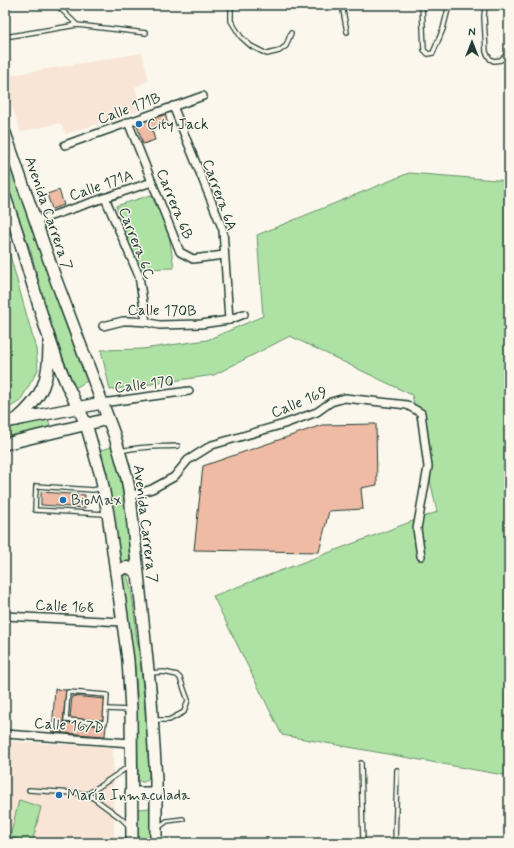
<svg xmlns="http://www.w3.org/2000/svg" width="514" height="848" font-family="Mynerve,sans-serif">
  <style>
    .built { fill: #f8e5d6 }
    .green { fill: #aee2a4; stroke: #66906c }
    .building { fill: #f0bba4; stroke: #1f3d34 }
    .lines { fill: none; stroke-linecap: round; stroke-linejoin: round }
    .service-casing { stroke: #1f3d34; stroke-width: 6 }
    .minor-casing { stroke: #1f3d34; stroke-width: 10 }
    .primary-casing { stroke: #1f3d34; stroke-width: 14 }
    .service { stroke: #fbf7ec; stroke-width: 3.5 }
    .minor { stroke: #fbf7ec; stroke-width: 7 }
    .primary { stroke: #fbf7ec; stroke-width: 11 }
    .poi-dot { fill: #1f6fb2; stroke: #fbf7ec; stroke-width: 1.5 }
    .labels { text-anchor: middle; stroke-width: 3; stroke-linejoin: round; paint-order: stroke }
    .street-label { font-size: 15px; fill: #1f3d34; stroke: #fbf7ec }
    .poi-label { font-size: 15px; fill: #1f3d34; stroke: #fbf7ec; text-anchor: start }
  </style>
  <rect width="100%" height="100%" fill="#fbf7ec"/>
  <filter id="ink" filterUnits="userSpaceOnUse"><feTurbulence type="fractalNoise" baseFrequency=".025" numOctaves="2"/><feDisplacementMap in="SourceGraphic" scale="8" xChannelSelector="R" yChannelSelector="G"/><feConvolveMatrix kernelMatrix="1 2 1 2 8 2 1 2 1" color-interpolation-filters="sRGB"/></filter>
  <g filter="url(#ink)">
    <g class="built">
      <path d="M 142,53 L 149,81 L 135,87 L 141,110 L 66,134 L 60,123 L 21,132 L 5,88 L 5,76 Z"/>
      <path d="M 5,741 L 113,747 L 114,843 L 5,843 Z"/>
    </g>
    <g class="green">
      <path d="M 6,154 C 32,230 58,306 87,381 L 75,388 L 62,355 L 44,302 L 31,252 L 5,179 L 5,155 Z"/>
      <path d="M 409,173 L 509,181 L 509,776 L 282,735 L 213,596 L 437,512 L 412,395 L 290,336 L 214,375 L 110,390 L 101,350 L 142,349 L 207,340 L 263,316 L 257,235 Z"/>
      <path d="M 151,195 L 168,228 L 174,268 L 138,269 L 116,206 Z"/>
      <path d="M 5,237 L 36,349 L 38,370 L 20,401 L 6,410 L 5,410 Z"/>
      <path d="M 47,416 L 51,428 L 5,437 L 5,426 Z"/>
      <path d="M 112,447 C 124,485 127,524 130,563 L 119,563 C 114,525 111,487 101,450 Z"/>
      <path d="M 126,572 C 133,591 134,612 136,632 C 143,680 147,727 149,775 L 148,779 L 144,782 L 141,782 L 138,779 L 137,693 L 134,658 L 121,574 Z"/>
      <path d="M 19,800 L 41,807 L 32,843 L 28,843 L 10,837 Z"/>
      <path d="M 151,808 L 150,843 L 137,843 L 137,809 Z"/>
    </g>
    <g class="building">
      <path d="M 165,113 L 168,125 L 152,130 L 155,140 L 143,144 L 136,122 Z"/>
      <path d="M 59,190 L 64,205 L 52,209 L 47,194 Z"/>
      <path d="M 376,424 L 377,485 L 361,488 L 363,509 L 329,511 L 319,552 L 194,550 L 203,466 L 322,425 Z"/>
      <path d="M 41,492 L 85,495 L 85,508 L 41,505 Z"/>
      <path d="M 55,689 L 66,690 L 62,733 L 52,732 Z"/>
      <path d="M 72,696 L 105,699 L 103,721 L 70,718 Z"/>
      <path d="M 63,723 L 106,726 L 105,736 L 62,733 Z"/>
    </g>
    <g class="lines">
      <defs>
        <g id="service">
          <path d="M 57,5 L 77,25"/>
          <path d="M 231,5 L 231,21 L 241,37 L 251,46 L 267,54 L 279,51 L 286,46 L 291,33"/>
          <path d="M 342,5 L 347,32"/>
          <path d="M 422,5 L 424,50 L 428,54 L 433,53 L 443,29 L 449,5"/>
          <path d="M 485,5 L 484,17 L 486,52 L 490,59 L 494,61 L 501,60 L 509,52"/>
          <path d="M 5,37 L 77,25 L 146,33"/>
          <path d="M 121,451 C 139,446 159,447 178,446"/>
          <path d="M 103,488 L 93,490 L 36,486 L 35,510 L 105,514"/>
          <path d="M 150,673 L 164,672 L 177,675 L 180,678 L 188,700 L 184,712 L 169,720 L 153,720"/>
          <path d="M 68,692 L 107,695 L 105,723 L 66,720 Z"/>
          <path d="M 106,709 L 130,710"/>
          <path d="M 361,763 L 363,843"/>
          <path d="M 129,766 L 122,771 L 88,794 L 122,819 L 130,827"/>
          <path d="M 29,790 L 88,794"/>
          <path d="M 159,827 L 167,821 L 183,819"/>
          <path d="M 395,843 L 397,770"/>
        </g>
        <g id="minor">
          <path d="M 173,106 L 223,230 L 229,320"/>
          <path d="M 128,122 L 180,252 L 193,259 L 224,255"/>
          <path d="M 65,145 L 203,96"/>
          <path d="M 105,198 L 139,276 L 146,322"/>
          <path d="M 36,221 L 152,182"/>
          <path d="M 103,326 L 123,321 L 131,321 L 146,322 L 159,325 L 201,324 L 229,320 L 244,314"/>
          <path d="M 102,403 L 189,391"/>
          <path d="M 130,496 L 152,489 L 174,477 L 188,460 L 212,445 L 284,424 L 317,412 L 331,402 L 345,398 L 407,405 L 421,413 L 428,467 L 417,529 L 421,556"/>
          <path d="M 5,616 L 123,622"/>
          <path d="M 5,734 L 131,743"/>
        </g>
        <g id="primary">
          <path d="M 5,133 L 56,280 L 115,437 L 127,478 L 130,496 L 151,699 L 156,780 L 156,843"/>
          <path d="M 5,197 L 17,232 L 45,326 L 57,361 L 67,385 L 86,424 L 101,476 L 108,514 L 128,660 L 131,710 L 132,843"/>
          <path d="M 16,420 C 43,397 49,380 49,346"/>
          <path d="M 5,422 L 102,403"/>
          <path d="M 5,444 L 108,419"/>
          <path d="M 116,573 C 125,565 130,566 137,574"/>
          <path d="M 131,793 L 156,793"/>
        </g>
      </defs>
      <use href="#service" class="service-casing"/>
      <use href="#minor" class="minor-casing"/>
      <use href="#primary" class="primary-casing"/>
      <use href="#service" class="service"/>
      <use href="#minor" class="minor"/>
      <use href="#primary" class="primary"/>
    </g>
  </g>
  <g class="poi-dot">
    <circle cx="139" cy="124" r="4"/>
    <circle cx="63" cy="500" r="4"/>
    <circle cx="59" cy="795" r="4"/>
  </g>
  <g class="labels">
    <g class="street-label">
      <text transform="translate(129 108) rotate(-20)" y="5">Calle 171B</text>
      <text transform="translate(101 185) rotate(-19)" y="5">Calle 171A</text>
      <text transform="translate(220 195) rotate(70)" y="5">Carrera 6A</text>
      <text transform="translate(175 204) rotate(68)" y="5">Carrera 6B</text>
      <text transform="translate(49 213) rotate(71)" y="5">Avenida Carrera 7</text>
      <text transform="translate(137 243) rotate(69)" y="5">Carrera 6C</text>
      <text transform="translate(162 310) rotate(1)" y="5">Calle 170B</text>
      <text transform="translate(144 384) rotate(-7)" y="5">Calle 170</text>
      <text transform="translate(299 402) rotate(-22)" y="5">Calle 169</text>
      <text transform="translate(146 524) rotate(83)" y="5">Avenida Carrera 7</text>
      <text transform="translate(65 606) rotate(3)" y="5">Calle 168</text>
      <text transform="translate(69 725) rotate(4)" y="5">Calle 167D</text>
    </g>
    <g class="poi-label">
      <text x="147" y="129">City Jack</text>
      <text x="71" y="505">BioMax</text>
      <text x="67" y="800">María Inmaculada</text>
    </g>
  </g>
  <rect width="514" height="848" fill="none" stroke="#fbf7ec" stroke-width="20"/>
  <rect x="10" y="10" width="494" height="828" fill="none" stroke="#1f3d34" stroke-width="1.5" filter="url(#ink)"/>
  <g transform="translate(472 42)" stroke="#fbf7ec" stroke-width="3" paint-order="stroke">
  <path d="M0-3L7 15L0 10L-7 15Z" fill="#1f3d34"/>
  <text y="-6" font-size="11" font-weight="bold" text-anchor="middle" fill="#1f3d34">N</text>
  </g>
</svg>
